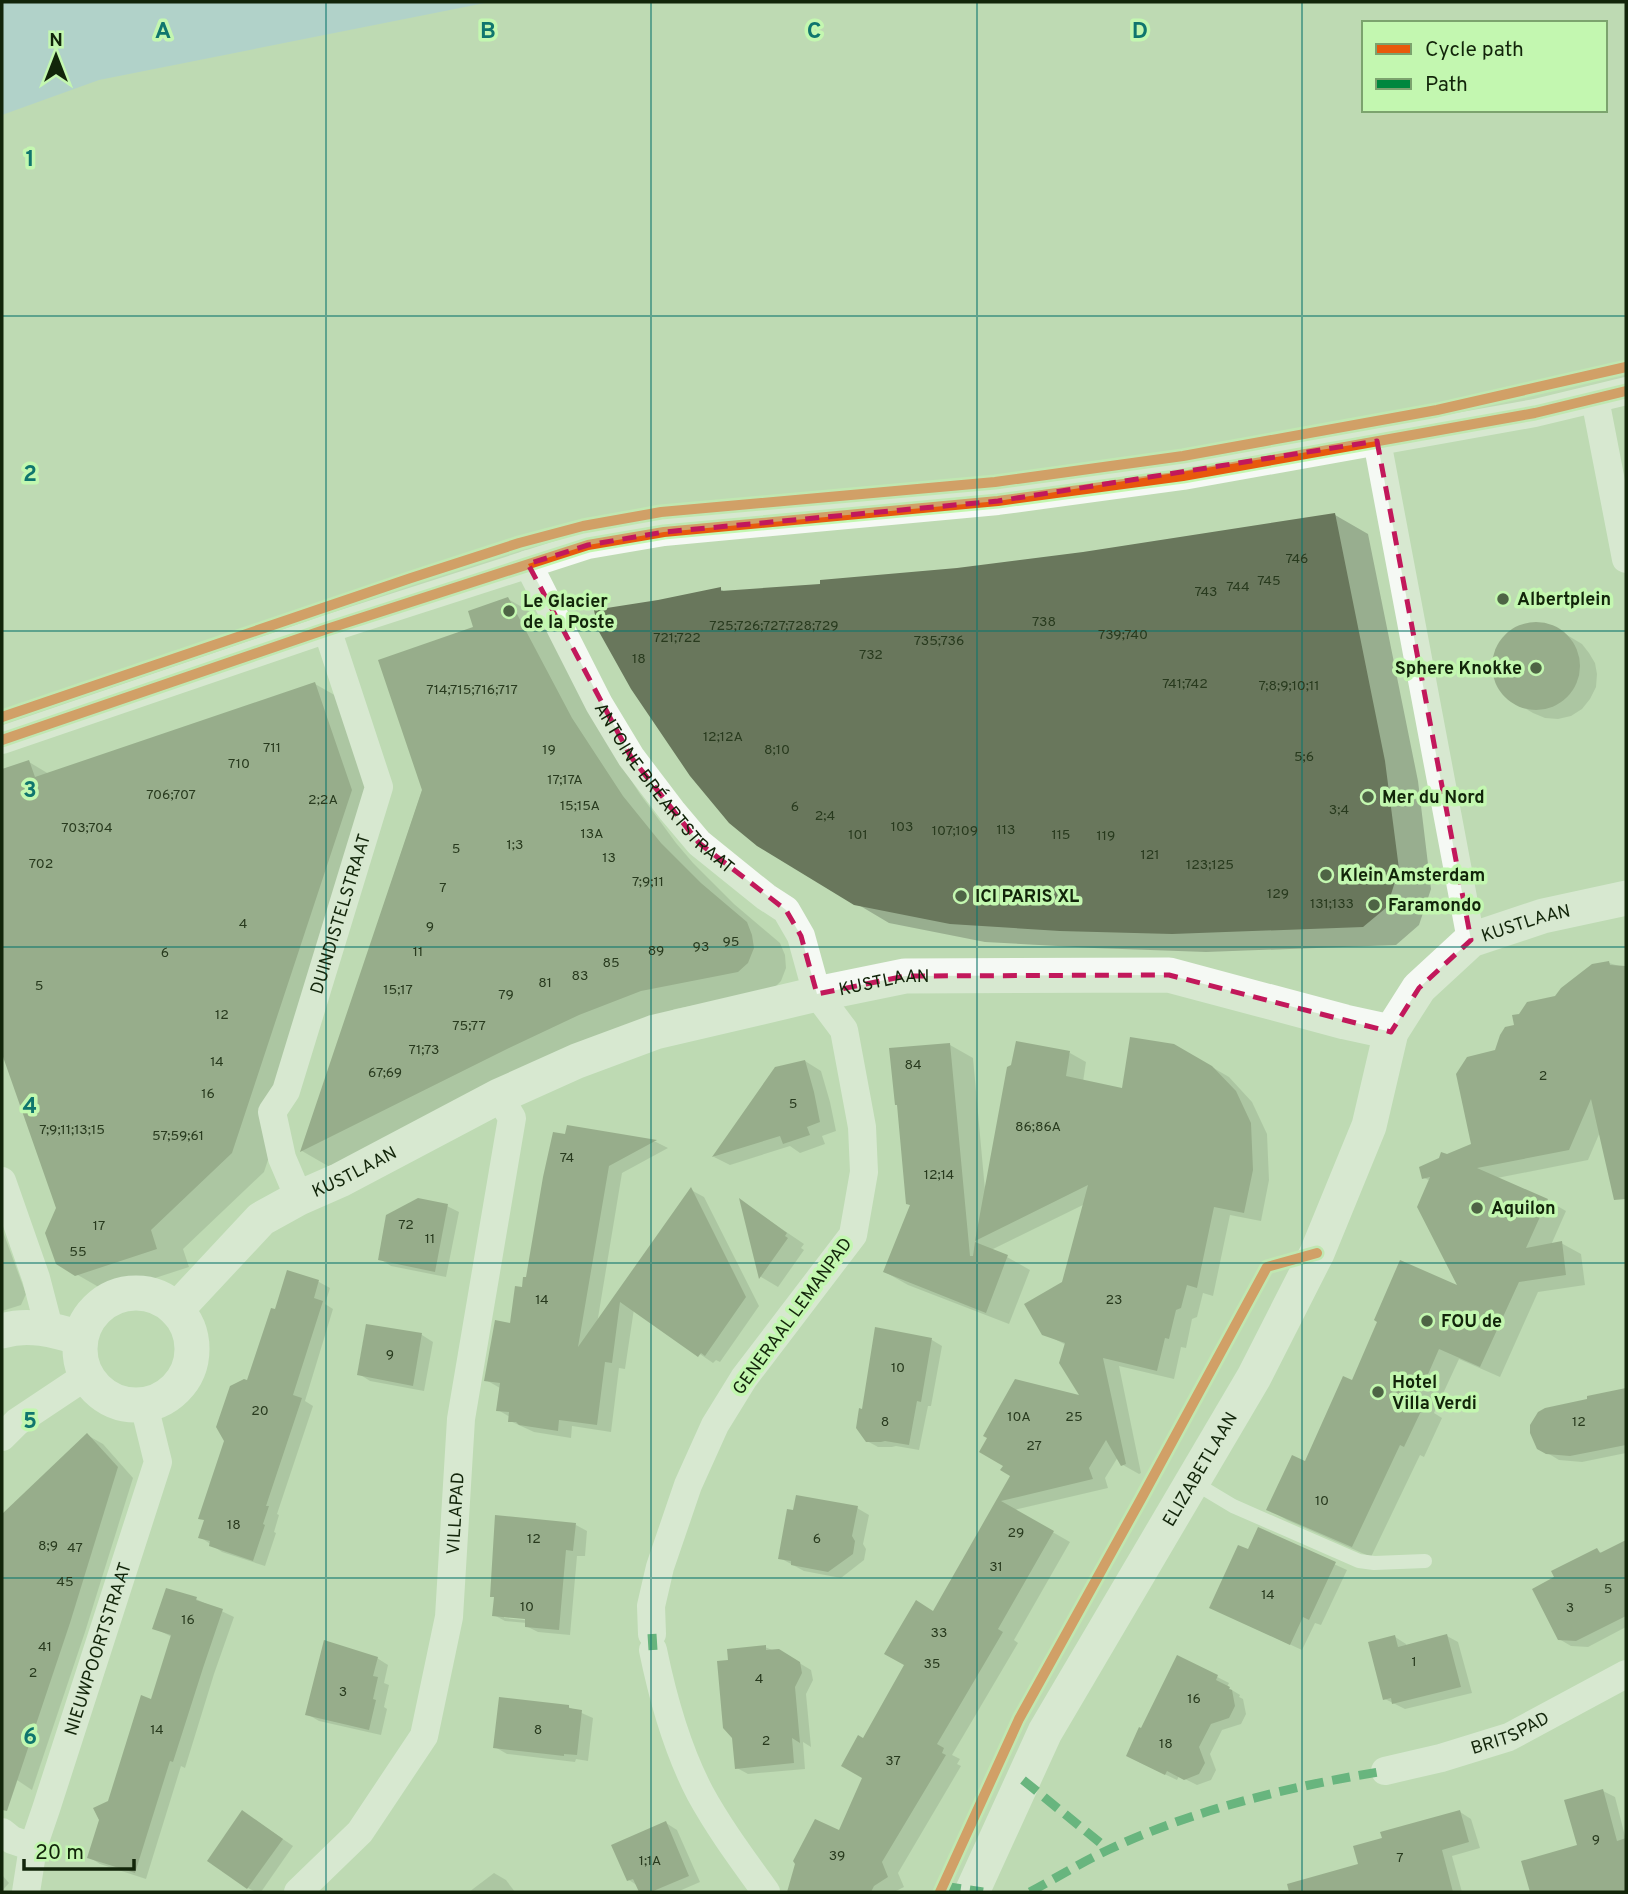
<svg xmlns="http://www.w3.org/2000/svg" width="1628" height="1894" font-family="Overpass,sans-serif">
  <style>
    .water { fill: #a3c8e5 }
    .shadow { fill: #0003; fill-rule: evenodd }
    .building { fill: #69775c }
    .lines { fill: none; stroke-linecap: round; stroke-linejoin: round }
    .service { stroke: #f5f9f4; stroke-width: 14 }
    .minor { stroke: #f5f9f4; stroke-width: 28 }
    .tertiary { stroke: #f5f9f4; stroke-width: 35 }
    .quiet { stroke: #00873e; stroke-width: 9; stroke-dasharray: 18 9; stroke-linecap: butt }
    .cycleway-casing { stroke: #c3f7b0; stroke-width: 15 }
    .cycleway { stroke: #e8590c; stroke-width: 10 }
    .marked { fill: none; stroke: #c2185b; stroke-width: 5; stroke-dasharray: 14 9; stroke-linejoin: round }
    .grid { fill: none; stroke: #0f766e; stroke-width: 2; stroke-opacity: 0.55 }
    .poi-dot { fill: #4e6445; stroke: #c3f7b0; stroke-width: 2.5 }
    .labels { text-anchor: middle; stroke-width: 7; stroke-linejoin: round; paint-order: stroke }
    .number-label { font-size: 14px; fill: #283a1e }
    .poi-label { font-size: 18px; font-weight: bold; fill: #12250a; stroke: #c3f7b0; text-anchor: start }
    .street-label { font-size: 18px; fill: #12250a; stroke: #c3f7b0 }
    .grid-label { font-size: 23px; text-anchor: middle; font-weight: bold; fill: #0f766e; stroke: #c3f7b0; stroke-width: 7; stroke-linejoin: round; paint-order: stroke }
  </style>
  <rect width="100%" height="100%" fill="#bedab3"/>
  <path class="water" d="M 2,2 L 490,2 L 99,80 L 2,115 Z"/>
  <g class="shadow">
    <path d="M 1335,515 L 1368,534 L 1418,781 L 1431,889 L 1419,925 L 1396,945 L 1206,952 L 1094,948 L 985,942 L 889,923 L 758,845 L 720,589 L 727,593 L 822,585 L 957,569 L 1083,554 Z"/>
    <path d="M 508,599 L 541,618 L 604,738 L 640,794 L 676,843 L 693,863 L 734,904 L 780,943 L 785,955 L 786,968 L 781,981 L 771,991 L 675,1009 L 612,1034 L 335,1170 L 302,1151 L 476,628 Z"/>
    <path d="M 1531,624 L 1554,627 L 1572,638 L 1582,644 L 1589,653 L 1595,663 L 1597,674 L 1596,687 L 1590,699 L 1582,709 L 1571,716 L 1558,719 L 1545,718 L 1533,713 L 1514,702 L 1504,694 L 1497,683 L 1494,672 L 1493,661 L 1496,650 L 1502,640 L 1520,627 Z"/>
    <path d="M 315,684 L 347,702 L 384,809 L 264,1172 L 183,1249 L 189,1267 L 109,1293 L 57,1263 L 58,1208 L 2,1046 L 2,771 L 29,762 L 49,774 Z"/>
    <path d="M 1609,963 L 1626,968 L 1626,1193 L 1612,1185 L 1600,1132 L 1588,1160 L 1497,1178 L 1547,1200 L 1566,1211 L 1551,1245 L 1561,1243 L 1581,1254 L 1585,1285 L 1538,1292 L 1500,1377 L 1459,1359 L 1434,1413 L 1442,1418 L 1424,1457 L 1420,1455 L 1371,1557 L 1287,1520 L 1268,1509 L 1306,1463 L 1353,1382 L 1460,1289 L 1431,1181 L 1424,1178 L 1447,1156 L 1473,1145 L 1496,1052 L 1516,1026 L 1556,997 Z"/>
    <path d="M 950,1045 L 973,1058 L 985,1190 L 1070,1053 L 1086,1062 L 1083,1082 L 1123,1090 L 1174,1045 L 1229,1077 L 1252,1102 L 1267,1134 L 1269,1180 L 1261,1221 L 1230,1215 L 1213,1296 L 1203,1293 L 1197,1317 L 1192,1319 L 1186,1348 L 1181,1347 L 1174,1379 L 1119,1366 L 1141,1473 L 1139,1474 L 1123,1465 L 1118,1457 L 1105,1478 L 1108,1488 L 1014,1510 L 1070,1542 L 1014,1640 L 1018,1643 L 952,1755 L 960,1759 L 957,1764 L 961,1766 L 898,1873 L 904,1887 L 894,1892 L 800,1892 L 792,1881 L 840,1833 L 864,1777 L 864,1740 L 934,1613 L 1013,1475 L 1082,1398 L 1066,1345 L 1043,1333 L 1064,1283 L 1085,1204 L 991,1250 L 1007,1257 L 1030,1270 L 1009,1324 L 908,1285 L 885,1272 L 912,1205 Z"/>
    <path d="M 805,1061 L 821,1071 L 830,1102 L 836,1131 L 822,1136 L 825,1144 L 800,1153 L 790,1146 L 730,1165 L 714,1157 L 776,1068 Z"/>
    <path d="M 569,1127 L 656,1142 L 668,1148 L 622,1173 L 597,1324 L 691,1190 L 704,1197 L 759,1306 L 720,1362 L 716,1360 L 713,1363 L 634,1309 L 625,1369 L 619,1368 L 611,1432 L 572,1426 L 571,1438 L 534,1432 L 510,1421 L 510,1417 L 498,1410 L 500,1388 L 486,1380 L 511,1325 L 528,1279 Z"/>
    <path d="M 742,1202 L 804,1244 L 801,1248 L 804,1250 L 778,1287 L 761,1277 Z"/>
    <path d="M 447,1206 L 459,1212 L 446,1277 L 391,1266 L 380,1259 Z"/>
    <path d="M 2,1229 L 26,1294 L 21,1305 L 2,1311 Z"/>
    <path d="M 288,1272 L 319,1282 L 330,1288 L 325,1304 L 333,1309 L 305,1401 L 313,1406 L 277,1514 L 279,1515 L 274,1532 L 276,1533 L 265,1566 L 222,1552 L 200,1537 L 248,1382 L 276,1311 Z"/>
    <path d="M 368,1326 L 422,1335 L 433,1342 L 424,1391 L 370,1381 L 359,1374 Z"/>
    <path d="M 876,1329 L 932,1340 L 942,1346 L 931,1406 L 928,1406 L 919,1450 L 896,1446 L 892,1447 L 878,1447 L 867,1441 L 864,1411 Z"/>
    <path d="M 1626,1390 L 1626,1453 L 1582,1462 L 1559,1460 L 1539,1448 L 1589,1400 L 1589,1397 Z"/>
    <path d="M 87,1435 L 103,1444 L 133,1478 L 85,1632 L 32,1790 L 2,1770 L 2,1516 Z"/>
    <path d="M 857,1508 L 869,1515 L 863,1544 L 866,1549 L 864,1560 L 841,1578 L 804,1571 L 780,1558 Z"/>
    <path d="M 576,1525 L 587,1531 L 585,1556 L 577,1556 L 570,1635 L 538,1632 L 526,1626 L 527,1623 L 505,1621 L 494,1615 L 496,1598 L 491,1596 ZM 504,1615 L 534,1618 L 534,1621 L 504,1618 Z"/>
    <path d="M 1259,1530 L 1347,1570 L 1321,1625 L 1315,1623 L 1302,1650 L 1222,1613 Z"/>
    <path d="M 1623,1544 L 1626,1546 L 1626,1627 L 1588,1647 L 1571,1646 L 1559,1639 L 1556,1578 L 1597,1550 L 1603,1554 Z"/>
    <path d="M 196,1599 L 234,1617 L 214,1674 L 185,1768 L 181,1766 L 146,1879 L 100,1864 L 89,1857 L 109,1802 L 153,1701 L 172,1637 L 154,1628 Z"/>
    <path d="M 1447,1636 L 1458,1642 L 1472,1693 L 1405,1709 L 1385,1699 L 1395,1637 L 1406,1644 L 1407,1647 Z"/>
    <path d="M 765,1647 L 791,1658 L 811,1670 L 813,1680 L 806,1694 L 811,1747 L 803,1742 L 805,1769 L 748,1774 L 737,1768 L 730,1662 Z"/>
    <path d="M 1178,1657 L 1229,1683 L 1227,1687 L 1240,1695 L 1239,1697 L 1243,1699 L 1246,1714 L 1241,1724 L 1222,1730 L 1210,1754 L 1216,1770 L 1211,1780 L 1197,1785 L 1179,1776 L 1177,1780 L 1139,1762 L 1142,1730 Z"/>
    <path d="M 377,1658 L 388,1665 L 384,1683 L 389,1685 L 384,1707 L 387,1709 L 381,1735 L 319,1721 L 307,1714 Z"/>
    <path d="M 568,1707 L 593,1718 L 588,1761 L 576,1759 L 575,1762 L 507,1754 L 495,1747 Z"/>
    <path d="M 1603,1791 L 1615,1797 L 1626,1840 L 1626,1892 L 1532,1892 L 1523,1862 L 1579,1847 Z"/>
    <path d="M 1460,1812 L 1471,1819 L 1480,1848 L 1452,1856 L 1462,1892 L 1344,1892 L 1339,1871 L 1360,1865 Z"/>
    <path d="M 254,1819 L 293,1846 L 261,1892 L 256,1892 L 248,1888 L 209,1861 Z"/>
    <path d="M 666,1823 L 677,1830 L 700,1882 L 677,1892 L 641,1892 L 638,1886 L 629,1880 Z"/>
    <path d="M 494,1873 L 506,1880 L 515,1892 L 469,1892 Z"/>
    <path d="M 2,1875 L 9,1883 L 2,1891 L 3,1892 L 2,1892 Z"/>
  </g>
  <g class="building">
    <path d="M 1335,513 L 1385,761 L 1399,869 L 1387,907 L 1363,927 L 1172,934 L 1060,931 L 950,924 L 854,905 L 757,846 L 729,823 L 690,776 L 631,689 L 598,630 L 594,610 L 658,600 L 721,587 L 721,591 L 820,584 L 820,580 L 957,568 L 1083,552 Z"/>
    <path d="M 508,597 L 572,718 L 623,796 L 661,843 L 701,883 L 747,922 L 752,935 L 754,948 L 748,963 L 738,972 L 641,991 L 579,1015 L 507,1049 L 300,1152 L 422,790 L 378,660 L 473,627 L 468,611 Z"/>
    <circle cx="1536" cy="666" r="44"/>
    <path d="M 315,682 L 352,790 L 232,1153 L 151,1230 L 157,1249 L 75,1276 L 56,1264 L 45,1233 L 56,1208 L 2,1054 L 2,769 L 29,760 L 35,777 Z"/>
    <path d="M 1609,961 L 1610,965 L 1626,966 L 1626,1199 L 1614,1200 L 1591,1099 L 1569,1150 L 1477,1168 L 1548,1199 L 1526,1248 L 1562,1241 L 1566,1275 L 1519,1282 L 1480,1367 L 1439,1349 L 1416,1402 L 1424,1405 L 1404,1447 L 1400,1445 L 1352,1547 L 1266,1510 L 1292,1455 L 1305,1461 L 1343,1376 L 1352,1380 L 1377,1322 L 1374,1320 L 1400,1260 L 1457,1285 L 1417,1207 L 1430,1177 L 1422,1179 L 1419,1167 L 1439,1158 L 1441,1152 L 1447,1154 L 1471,1144 L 1456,1074 L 1467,1057 L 1495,1050 L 1500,1035 L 1505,1027 L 1514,1025 L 1512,1015 L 1519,1014 L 1527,1002 L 1555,996 L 1561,988 L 1592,964 Z"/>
    <path d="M 1130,1037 L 1174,1044 L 1212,1066 L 1236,1091 L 1251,1123 L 1253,1170 L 1244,1213 L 1214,1207 L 1197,1288 L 1187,1285 L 1181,1308 L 1176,1310 L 1169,1339 L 1165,1338 L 1157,1371 L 1103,1358 L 1126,1464 L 1121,1466 L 1106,1440 L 1089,1468 L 1093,1479 L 1001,1501 L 1054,1531 L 998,1629 L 1003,1632 L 937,1744 L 944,1748 L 942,1753 L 946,1755 L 882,1862 L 888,1877 L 874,1886 L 871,1892 L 787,1892 L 795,1864 L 793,1861 L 815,1819 L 839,1830 L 862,1778 L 841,1766 L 858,1735 L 863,1738 L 904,1665 L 884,1654 L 916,1600 L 933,1611 L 1010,1476 L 1000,1470 L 1003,1466 L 979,1452 L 987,1438 L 983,1436 L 1015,1379 L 1079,1395 L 1059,1363 L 1065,1343 L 1042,1335 L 1024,1304 L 1062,1282 L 1088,1185 L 975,1241 L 1007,1067 L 1011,1065 L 1016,1041 L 1070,1051 L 1066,1076 L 1122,1088 Z"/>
    <path d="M 950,1043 L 970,1256 L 973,1256 L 975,1242 L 1008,1255 L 986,1313 L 883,1272 L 910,1205 L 906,1204 L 897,1105 L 895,1105 L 889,1048 Z"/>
    <path d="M 805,1060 L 814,1092 L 820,1122 L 807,1127 L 810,1135 L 783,1144 L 780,1136 L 712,1157 L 775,1067 Z"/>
    <path d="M 567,1125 L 657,1140 L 609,1166 L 578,1347 L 691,1187 L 746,1297 L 705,1356 L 701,1353 L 698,1357 L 620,1302 L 612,1363 L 605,1362 L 597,1425 L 559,1420 L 558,1431 L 519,1425 L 516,1422 L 508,1422 L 509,1412 L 496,1411 L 500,1383 L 484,1381 L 495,1320 L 510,1323 L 515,1286 L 522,1287 L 523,1277 L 526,1277 L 543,1177 L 553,1132 L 565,1134 Z"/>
    <path d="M 418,1198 L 448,1204 L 435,1272 L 378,1260 L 386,1215 Z"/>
    <path d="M 739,1198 L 787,1233 L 785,1236 L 788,1238 L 759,1279 Z"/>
    <path d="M 287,1270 L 319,1280 L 314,1298 L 323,1301 L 293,1395 L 302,1398 L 266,1506 L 269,1506 L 263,1524 L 265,1525 L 253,1561 L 209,1546 L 210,1541 L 198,1538 L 204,1520 L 198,1519 L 224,1441 L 216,1427 L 230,1386 L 244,1379 L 247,1380 L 271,1308 L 275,1309 Z"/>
    <path d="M 366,1324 L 422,1333 L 413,1386 L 357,1375 Z"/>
    <path d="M 875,1327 L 932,1338 L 921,1402 L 917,1401 L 909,1445 L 885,1441 L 881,1442 L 866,1442 L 856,1428 L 859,1408 L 862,1409 Z"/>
    <path d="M 1626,1388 L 1626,1445 L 1570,1456 L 1546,1454 L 1537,1449 L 1530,1433 L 1530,1425 L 1538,1412 L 1545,1408 L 1587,1399 L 1587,1396 Z"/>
    <path d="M 87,1433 L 118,1467 L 70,1623 L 7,1811 L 2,1810 L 2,1514 Z"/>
    <path d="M 796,1495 L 858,1506 L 852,1536 L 855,1541 L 853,1554 L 828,1572 L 791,1565 L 791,1561 L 778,1559 L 787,1509 L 793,1510 Z"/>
    <path d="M 495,1515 L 576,1523 L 573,1551 L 566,1550 L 559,1630 L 525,1627 L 525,1619 L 492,1616 L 494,1597 L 490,1597 Z"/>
    <path d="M 1258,1527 L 1336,1562 L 1309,1620 L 1303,1617 L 1290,1645 L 1209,1608 L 1238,1545 L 1248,1549 Z"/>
    <path d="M 1626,1540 L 1626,1616 L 1576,1641 L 1558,1640 L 1532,1589 L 1554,1577 L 1551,1571 L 1597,1548 L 1600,1553 Z"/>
    <path d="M 166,1588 L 197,1597 L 196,1600 L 223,1609 L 203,1668 L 173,1762 L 170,1761 L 135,1873 L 87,1858 L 99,1820 L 93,1808 L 108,1801 L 141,1695 L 151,1699 L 171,1635 L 152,1629 Z"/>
    <path d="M 1447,1634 L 1461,1687 L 1392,1704 L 1391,1698 L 1383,1700 L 1368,1642 L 1395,1635 L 1398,1647 Z"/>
    <path d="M 324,1640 L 378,1657 L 373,1676 L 378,1677 L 373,1699 L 376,1700 L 369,1730 L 305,1715 Z"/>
    <path d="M 766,1645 L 766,1650 L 779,1649 L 800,1662 L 802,1673 L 795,1687 L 800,1743 L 792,1738 L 794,1763 L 735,1769 L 732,1738 L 723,1728 L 717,1661 L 728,1660 L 727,1649 Z"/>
    <path d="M 1177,1655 L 1218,1675 L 1216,1680 L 1230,1687 L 1229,1689 L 1232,1690 L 1235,1706 L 1229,1718 L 1211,1724 L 1199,1747 L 1205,1763 L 1199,1774 L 1184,1780 L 1167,1771 L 1165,1775 L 1126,1756 L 1139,1727 L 1141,1728 Z"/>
    <path d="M 499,1697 L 569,1705 L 569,1708 L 582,1710 L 577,1755 L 564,1754 L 564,1756 L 493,1748 Z"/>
    <path d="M 1603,1789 L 1617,1841 L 1626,1838 L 1626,1892 L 1530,1892 L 1521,1861 L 1577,1845 L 1564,1800 Z"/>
    <path d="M 242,1810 L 283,1839 L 247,1889 L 207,1861 Z"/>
    <path d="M 1460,1810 L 1469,1842 L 1442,1850 L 1453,1892 L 1289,1892 L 1287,1884 L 1358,1864 L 1353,1846 L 1382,1838 L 1380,1832 Z"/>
    <path d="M 666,1821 L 689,1876 L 651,1892 L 639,1892 L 633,1879 L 627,1881 L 611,1845 Z"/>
  </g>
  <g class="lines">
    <path class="service" d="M 1193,1482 L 1233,1506 L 1359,1561 L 1374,1563 L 1425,1561"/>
    <g class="minor">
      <path d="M 1595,399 L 1626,559"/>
      <path d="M 1377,441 L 1471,940"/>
      <path id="s1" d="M 528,564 L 599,704 L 631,757 L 672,811 L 699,843 L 766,897 L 786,910 L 801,936 L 817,994 L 844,1030 L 862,1127 L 864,1172 L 853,1235 L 744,1378 L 715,1425 L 688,1485 L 660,1567 L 651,1606 L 652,1634"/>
      <path d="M 2,740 L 327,629 L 588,545 L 664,532 L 998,501 L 1183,476 L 1535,413 L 1626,391"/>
      <path d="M 2,1181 L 36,1278 L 49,1328"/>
      <path id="s2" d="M 299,1198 L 282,1158 L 272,1112 L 286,1091 L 379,787 L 327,629"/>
      <path d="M 2,1437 L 17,1422 L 86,1376"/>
      <path d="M 653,1650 C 663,1699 677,1749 700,1793 C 719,1828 743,1860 766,1892"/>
      <path id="s3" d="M 1385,1771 L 1441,1758 L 1509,1737 L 1626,1674"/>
      <path d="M 2,1832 L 12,1840 L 33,1847"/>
      <path id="s4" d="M 26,1892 L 33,1847 L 46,1809 L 158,1462 L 144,1405"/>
      <path id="s5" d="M 298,1892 L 360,1832 L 424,1736 L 449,1617 L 461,1419 L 512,1118 L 499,1096"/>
    </g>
    <g class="tertiary">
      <circle cx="136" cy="1349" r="56"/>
      <path id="s6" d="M 176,1310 L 261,1219 L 299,1198 L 340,1180 L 499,1096 L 577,1061 L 655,1032 L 817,994 L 905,976 L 1169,975 L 1345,1022 L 1391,1032"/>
      <path d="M 2,1331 C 28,1323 55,1330 80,1338"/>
      <path id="s7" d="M 972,1892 L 1045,1732 L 1254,1377 L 1317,1253 L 1369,1126 L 1391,1032 L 1419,988 L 1471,940 L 1543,916 L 1626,898"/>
    </g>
    <g class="quiet">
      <path d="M 652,1634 L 653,1650"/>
      <path d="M 1023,1780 L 1109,1850"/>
      <path d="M 943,1886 L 983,1892"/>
      <path d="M 1030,1892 C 1056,1878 1082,1862 1110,1849 C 1196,1809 1291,1786 1385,1771"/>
    </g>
    <defs>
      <g id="cycleway">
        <path d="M 2,717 L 411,578 L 519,543 L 583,526 L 661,512 L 995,482 L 1183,456 L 1437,410 L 1626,367"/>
        <path d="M 2,740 L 327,629 L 588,545 L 664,532 L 998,501 L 1183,476 L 1535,413 L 1626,391"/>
        <path d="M 940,1892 L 1019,1719 L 1141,1499 L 1267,1267 L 1317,1253"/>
      </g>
    </defs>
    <use href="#cycleway" class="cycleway-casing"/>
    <use href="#cycleway" class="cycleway"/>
  </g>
  <path d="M0 0H1628V1894H0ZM 1377,441 L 1471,940 L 1419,988 L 1391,1032 L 1169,975 L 905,976 L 817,994 L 801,936 L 786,910 L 699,843 L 631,757 L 528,564 L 588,545 L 664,532 L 998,501 Z" fill="#bedab3" fill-opacity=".55" fill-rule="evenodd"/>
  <path class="marked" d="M 1377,441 L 1471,940 L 1419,988 L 1391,1032 L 1169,975 L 905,976 L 817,994 L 801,936 L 786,910 L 699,843 L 631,757 L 528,564 L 588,545 L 664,532 L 998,501 Z"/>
  <path class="grid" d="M 326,2 L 326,1892M 651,2 L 651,1892M 977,2 L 977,1892M 1302,2 L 1302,1892M 2,316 L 1626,316M 2,631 L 1626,631M 2,947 L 1626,947M 2,1263 L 1626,1263M 2,1578 L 1626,1578"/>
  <g class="poi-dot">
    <circle cx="1503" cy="599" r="7"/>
    <circle cx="509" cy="611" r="7"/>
    <circle cx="1536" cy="668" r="7"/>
    <circle cx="1368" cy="797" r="7"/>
    <circle cx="1326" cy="875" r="7"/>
    <circle cx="961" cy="896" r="7"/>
    <circle cx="1374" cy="905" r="7"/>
    <circle cx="1477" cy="1208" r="7"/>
    <circle cx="1427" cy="1321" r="7"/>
    <circle cx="1378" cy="1392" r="7"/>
  </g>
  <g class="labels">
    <g class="number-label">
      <text x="1297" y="563">746</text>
      <text x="1269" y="585">745</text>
      <text x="1238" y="591">744</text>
      <text x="1206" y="596">743</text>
      <text x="1044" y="626">738</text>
      <text x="774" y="630">725;726;727;728;729</text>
      <text x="1123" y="639">739;740</text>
      <text x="677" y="642">721;722</text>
      <text x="939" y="645">735;736</text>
      <text x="871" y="659">732</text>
      <text x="639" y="663">18</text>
      <text x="1185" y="688">741;742</text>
      <text x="1289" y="690">7;8;9;10;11</text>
      <text x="472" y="694">714;715;716;717</text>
      <text x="723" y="741">12;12A</text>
      <text x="272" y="752">711</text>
      <text x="549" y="754">19</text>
      <text x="777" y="754">8;10</text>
      <text x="1304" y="761">5;6</text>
      <text x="239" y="768">710</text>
      <text x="565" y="784">17;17A</text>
      <text x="171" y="799">706;707</text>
      <text x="323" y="804">2;2A</text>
      <text x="580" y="810">15;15A</text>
      <text x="795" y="811">6</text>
      <text x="1339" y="814">3;4</text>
      <text x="825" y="820">2;4</text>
      <text x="902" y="831">103</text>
      <text x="87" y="832">703;704</text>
      <text x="1006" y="834">113</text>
      <text x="955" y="835">107;109</text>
      <text x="592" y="838">13A</text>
      <text x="858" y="839">101</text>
      <text x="1061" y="839">115</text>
      <text x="1106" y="840">119</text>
      <text x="515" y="849">1;3</text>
      <text x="456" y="853">5</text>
      <text x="1150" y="859">121</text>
      <text x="609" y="862">13</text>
      <text x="41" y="868">702</text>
      <text x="1210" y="869">123;125</text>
      <text x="648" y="886">7;9;11</text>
      <text x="443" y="892">7</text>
      <text x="1278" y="898">129</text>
      <text x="1332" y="908">131;133</text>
      <text x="243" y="928">4</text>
      <text x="430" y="931">9</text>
      <text x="731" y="946">95</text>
      <text x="701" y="951">93</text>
      <text x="656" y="955">89</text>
      <text x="418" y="956">11</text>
      <text x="165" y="957">6</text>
      <text x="611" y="967">85</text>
      <text x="580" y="980">83</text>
      <text x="545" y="987">81</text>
      <text x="39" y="990">5</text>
      <text x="398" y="994">15;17</text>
      <text x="506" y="999">79</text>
      <text x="222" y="1019">12</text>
      <text x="469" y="1030">75;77</text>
      <text x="424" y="1054">71;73</text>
      <text x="217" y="1066">14</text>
      <text x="913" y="1069">84</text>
      <text x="385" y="1077">67;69</text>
      <text x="1543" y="1080">2</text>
      <text x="208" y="1098">16</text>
      <text x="793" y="1108">5</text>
      <text x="1038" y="1131">86;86A</text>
      <text x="72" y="1134">7;9;11;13;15</text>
      <text x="178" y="1140">57;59;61</text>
      <text x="567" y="1162">74</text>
      <text x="939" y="1179">12;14</text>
      <text x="406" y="1229">72</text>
      <text x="99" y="1230">17</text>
      <text x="430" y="1243">11</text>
      <text x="78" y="1256">55</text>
      <text x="542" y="1304">14</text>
      <text x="1114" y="1304">23</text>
      <text x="390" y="1359">9</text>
      <text x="898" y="1372">10</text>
      <text x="260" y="1415">20</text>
      <text x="1019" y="1421">10A</text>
      <text x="1074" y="1421">25</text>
      <text x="885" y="1426">8</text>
      <text x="1579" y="1426">12</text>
      <text x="1034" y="1450">27</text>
      <text x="1322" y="1505">10</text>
      <text x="234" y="1529">18</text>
      <text x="1016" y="1537">29</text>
      <text x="534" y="1543">12</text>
      <text x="817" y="1543">6</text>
      <text x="48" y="1550">8;9</text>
      <text x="75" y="1552">47</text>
      <text x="996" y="1571">31</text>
      <text x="65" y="1586">45</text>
      <text x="1608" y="1593">5</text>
      <text x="1268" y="1599">14</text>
      <text x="527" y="1611">10</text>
      <text x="1570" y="1612">3</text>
      <text x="188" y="1624">16</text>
      <text x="939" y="1637">33</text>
      <text x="45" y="1651">41</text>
      <text x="1414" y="1666">1</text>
      <text x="932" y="1668">35</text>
      <text x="33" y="1677">2</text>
      <text x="759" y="1683">4</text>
      <text x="343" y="1696">3</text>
      <text x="1194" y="1703">16</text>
      <text x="157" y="1734">14</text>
      <text x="538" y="1734">8</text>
      <text x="766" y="1745">2</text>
      <text x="1166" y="1748">18</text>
      <text x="893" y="1765">37</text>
      <text x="1596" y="1844">9</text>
      <text x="837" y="1860">39</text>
      <text x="1400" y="1862">7</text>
      <text x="650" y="1865">1;1A</text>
    </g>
    <g class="poi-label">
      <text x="1517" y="605">Albertplein</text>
      <text x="523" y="607">Le Glacier<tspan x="523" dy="21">de la Poste</tspan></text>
      <text x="1522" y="674" text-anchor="end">Sphere Knokke</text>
      <text x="1382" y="803">Mer du Nord</text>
      <text x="1340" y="881">Klein Amsterdam</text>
      <text x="975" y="902">ICI PARIS XL</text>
      <text x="1388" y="911">Faramondo</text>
      <text x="1491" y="1214">Aquilon</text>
      <text x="1441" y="1327">FOU de</text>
      <text x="1392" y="1388">Hotel<tspan x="1392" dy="21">Villa Verdi</tspan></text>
    </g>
    <g class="street-label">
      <text dy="6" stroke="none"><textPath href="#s1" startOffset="264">ANTOINE BRÉARTSTRAAT</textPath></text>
      <text dy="6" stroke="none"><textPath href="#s2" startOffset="301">DUINDISTELSTRAAT</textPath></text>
      <text dy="6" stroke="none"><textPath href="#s7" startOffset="1141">KUSTLAAN</textPath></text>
      <text dy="6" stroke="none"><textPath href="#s6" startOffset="796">KUSTLAAN</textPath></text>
      <text dy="6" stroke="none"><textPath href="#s6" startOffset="229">KUSTLAAN</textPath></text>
      <text transform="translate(792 1316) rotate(-54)" y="6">GENERAAL LEMANPAD</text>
      <text dy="6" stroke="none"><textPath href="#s7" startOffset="481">ELIZABETLAAN</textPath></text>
      <text dy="6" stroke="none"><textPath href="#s5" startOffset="427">VILLAPAD</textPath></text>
      <text dy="6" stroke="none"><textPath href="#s4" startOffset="254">NIEUWPOORTSTRAAT</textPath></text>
      <text dy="6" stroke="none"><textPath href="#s3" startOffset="131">BRITSPAD</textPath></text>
    </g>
  </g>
  <g class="grid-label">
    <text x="163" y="38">A</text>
    <text x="488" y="38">B</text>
    <text x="814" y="38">C</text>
    <text x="1140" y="38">D</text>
    <text x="30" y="166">1</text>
    <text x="30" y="481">2</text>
    <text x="30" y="797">3</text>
    <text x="30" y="1113">4</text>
    <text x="30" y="1428">5</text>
    <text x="30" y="1744">6</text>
  </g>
  <rect width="1628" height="1894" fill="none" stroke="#12250a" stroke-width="7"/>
  <rect x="1362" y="21" width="245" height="91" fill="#c3f7b0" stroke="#7ca36e" stroke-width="2"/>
  <rect x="1376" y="44" width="35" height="10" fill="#e8590c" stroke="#7ca36e" stroke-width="2"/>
  <text x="1425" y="56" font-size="21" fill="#12250a">Cycle path</text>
  <rect x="1376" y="79" width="35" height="10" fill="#00873e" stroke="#7ca36e" stroke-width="2"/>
  <text x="1425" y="91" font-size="21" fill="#12250a">Path</text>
  <g transform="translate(56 56)" stroke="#c3f7b0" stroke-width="5" paint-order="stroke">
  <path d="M0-5L12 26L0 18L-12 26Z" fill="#12250a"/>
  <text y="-10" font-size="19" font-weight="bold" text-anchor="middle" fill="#12250a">N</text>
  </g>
  <path d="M24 1859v10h110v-10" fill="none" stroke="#12250a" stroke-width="3.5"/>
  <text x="35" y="1859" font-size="21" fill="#12250a" stroke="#c3f7b0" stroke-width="5" paint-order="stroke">20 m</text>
</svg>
